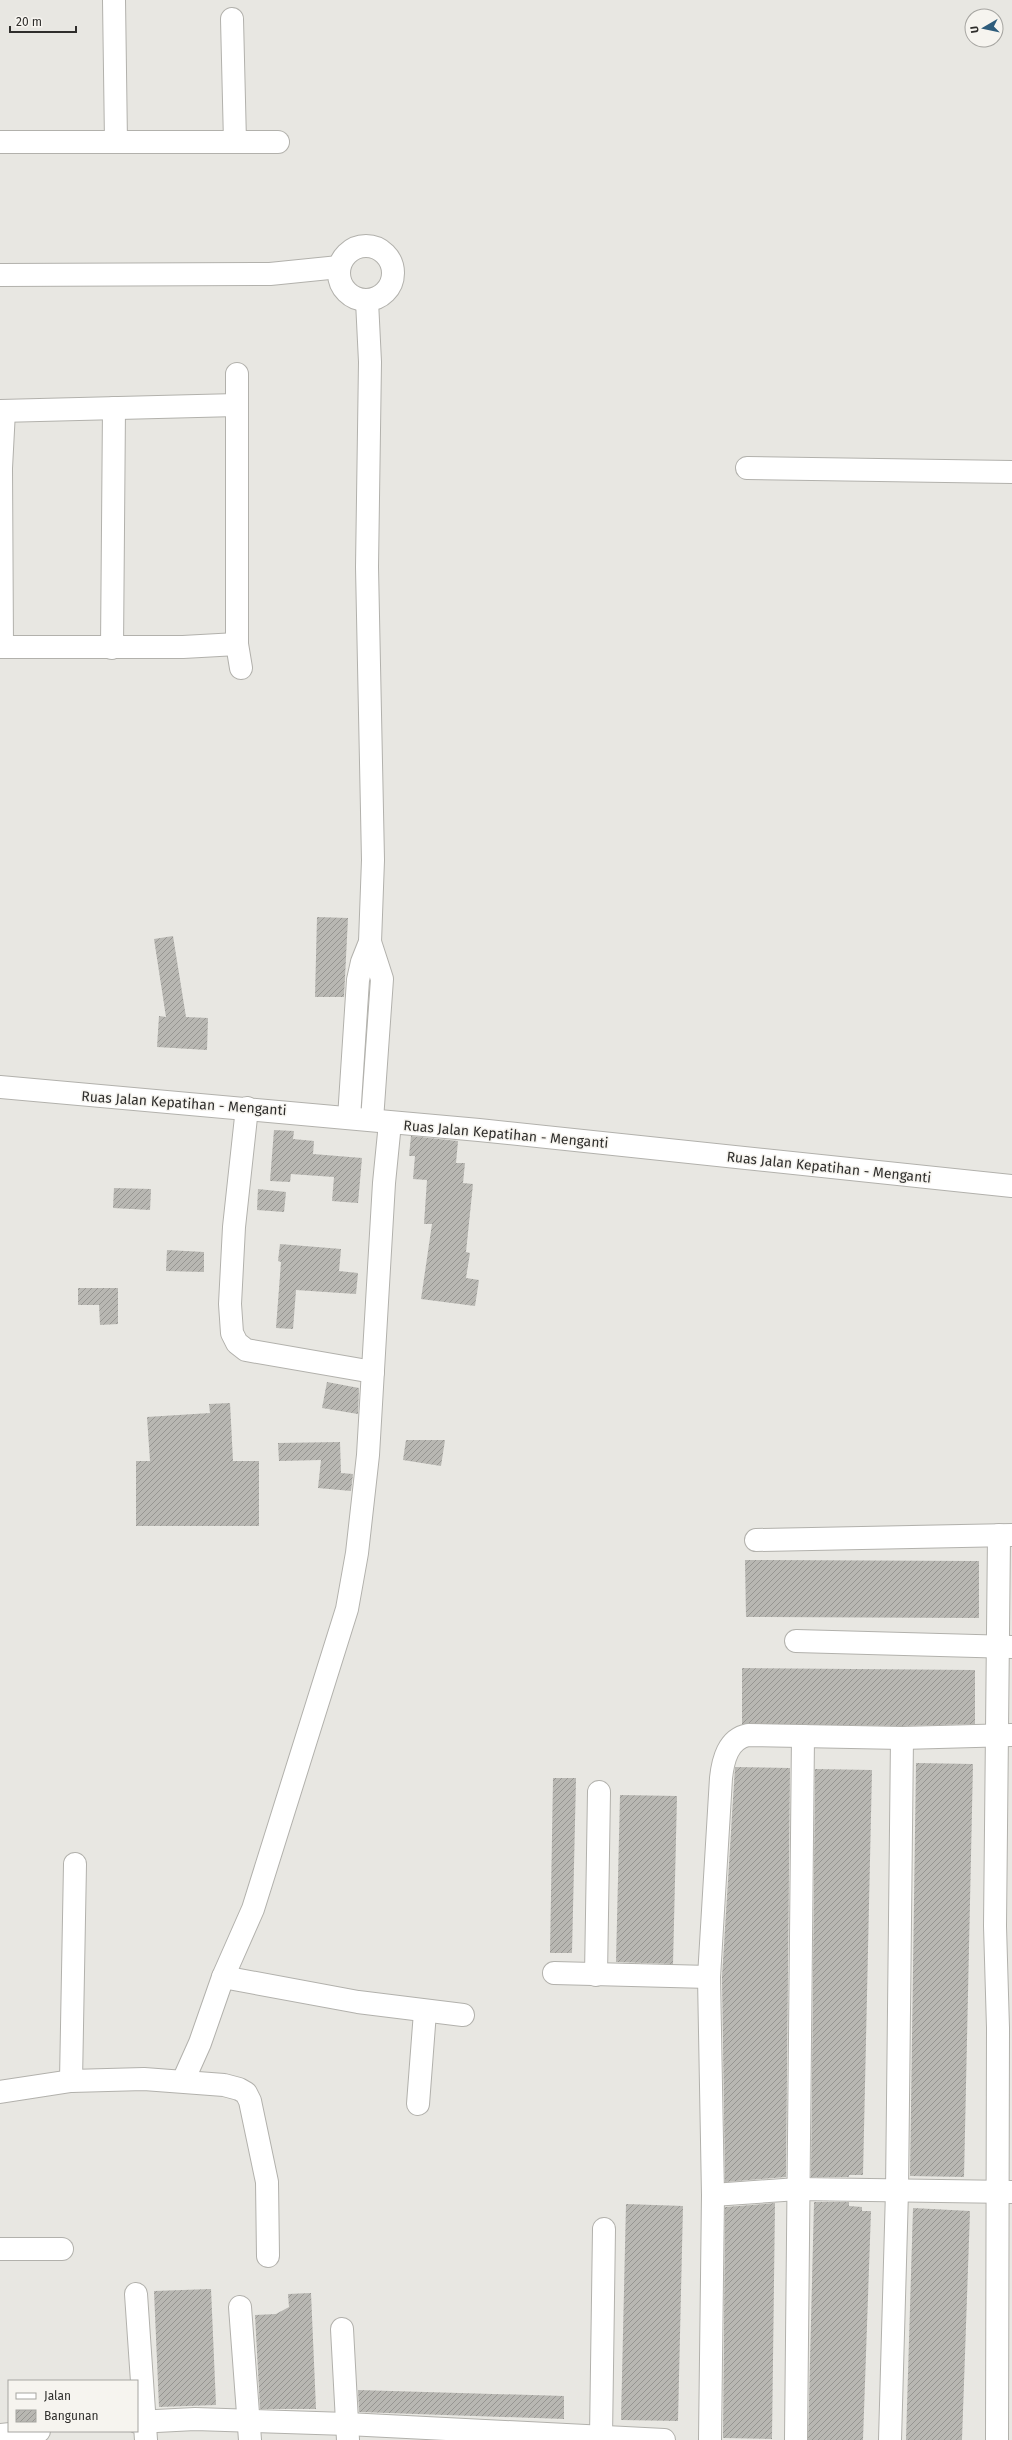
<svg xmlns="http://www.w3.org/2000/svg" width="1012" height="2440" font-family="'Fira Sans',sans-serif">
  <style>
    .building { fill: url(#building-hatch) }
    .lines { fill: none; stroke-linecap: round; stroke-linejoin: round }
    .minor-casing { stroke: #b2b1ac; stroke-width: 24 }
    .secondary-casing { stroke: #b2b1ac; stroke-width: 24 }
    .minor { stroke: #fff; stroke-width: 22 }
    .secondary { stroke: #fff; stroke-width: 22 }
    .labels { text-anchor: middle; stroke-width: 3; stroke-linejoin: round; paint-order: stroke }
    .street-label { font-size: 14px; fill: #2f2e2c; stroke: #f6f4ef }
  </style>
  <defs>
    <pattern id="building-hatch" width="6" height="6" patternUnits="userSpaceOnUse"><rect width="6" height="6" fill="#b8b7b2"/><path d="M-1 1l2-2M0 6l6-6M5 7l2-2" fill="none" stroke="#969591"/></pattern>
  </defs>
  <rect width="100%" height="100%" fill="#e8e7e2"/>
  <g class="building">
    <path d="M 317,917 L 348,918 L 344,997 L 315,997 Z"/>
    <path d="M 173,936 L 186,1017 L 208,1018 L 207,1050 L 157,1047 L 159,1016 L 166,1017 L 154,939 Z"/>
    <path d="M 274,1130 L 294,1131 L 293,1139 L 314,1141 L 313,1154 L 362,1158 L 358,1203 L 332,1201 L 334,1177 L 291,1174 L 290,1182 L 270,1181 Z"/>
    <path d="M 411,1136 L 458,1141 L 456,1163 L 465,1163 L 463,1183 L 473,1184 L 466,1252 L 470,1253 L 466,1278 L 479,1280 L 475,1306 L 421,1299 L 432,1224 L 424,1224 L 427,1180 L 413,1179 L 415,1156 L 409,1156 Z"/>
    <path d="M 114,1188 L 151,1189 L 150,1210 L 113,1208 Z"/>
    <path d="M 258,1189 L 286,1192 L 284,1212 L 257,1210 Z"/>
    <path d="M 280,1244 L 341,1249 L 339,1271 L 358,1273 L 356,1294 L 296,1290 L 293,1329 L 276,1328 L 281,1262 L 278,1261 Z"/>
    <path d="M 167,1250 L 204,1252 L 204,1272 L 166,1271 Z"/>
    <path d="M 78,1288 L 118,1288 L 118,1324 L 100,1325 L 99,1305 L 78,1305 Z"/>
    <path d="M 327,1382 L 359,1388 L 358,1414 L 322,1408 Z"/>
    <path d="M 230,1403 L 233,1461 L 259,1461 L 259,1526 L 136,1526 L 136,1461 L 150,1461 L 147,1417 L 210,1413 L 209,1404 Z"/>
    <path d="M 406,1440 L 445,1440 L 441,1466 L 403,1460 Z"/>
    <path d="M 340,1442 L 341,1473 L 353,1474 L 351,1491 L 318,1488 L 321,1460 L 279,1461 L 278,1443 Z"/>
    <path d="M 745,1560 L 979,1561 L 979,1618 L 746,1617 Z"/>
    <path d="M 742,1668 L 975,1670 L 975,1724 L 902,1726 L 742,1724 Z"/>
    <path d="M 916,1763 L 973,1764 L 964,2177 L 910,2176 Z"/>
    <path d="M 735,1767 L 790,1768 L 786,2177 L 725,2182 L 722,1977 Z"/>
    <path d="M 815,1769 L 872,1770 L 863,2175 L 849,2175 L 849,2177 L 811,2177 Z"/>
    <path d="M 553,1778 L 576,1778 L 572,1953 L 550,1953 Z"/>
    <path d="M 620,1795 L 677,1796 L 673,1964 L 616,1962 Z"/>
    <path d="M 814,2202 L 849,2202 L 849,2206 L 862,2207 L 862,2211 L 871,2211 L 863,2440 L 808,2440 Z"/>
    <path d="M 775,2203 L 772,2439 L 723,2438 L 725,2207 Z"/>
    <path d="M 626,2204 L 683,2206 L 678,2421 L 621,2420 Z"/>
    <path d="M 913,2208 L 970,2211 L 962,2440 L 906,2440 Z"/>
    <path d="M 211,2289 L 216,2405 L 159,2407 L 154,2291 Z"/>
    <path d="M 311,2293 L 316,2409 L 260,2409 L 255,2315 L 276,2314 L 289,2307 L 288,2294 Z"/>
    <path d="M 358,2390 L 564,2396 L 564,2419 L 359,2412 Z"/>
  </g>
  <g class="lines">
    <defs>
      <g id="minor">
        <path d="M 114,0 L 116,142"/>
        <path d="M 232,19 L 235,142"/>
        <path d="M 0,142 L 278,142"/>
        <circle cx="366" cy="273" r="27"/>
        <path d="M 0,275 L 270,274 L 339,267"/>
        <path d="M 237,374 L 237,644 L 241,668"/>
        <path d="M 0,411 L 237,405"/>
        <path d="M 747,468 L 1012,472"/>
        <path d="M 2,646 L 1,468 L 4,411"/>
        <path d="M 0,647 L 183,647 L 237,644"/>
        <path d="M 112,648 L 114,408"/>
        <path d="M 370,942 L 382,979 L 372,1120"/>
        <path d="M 247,1108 L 234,1227 L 230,1304 L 232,1333 L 237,1343 L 246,1350 L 373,1372"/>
        <path d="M 349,1118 L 358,980 L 362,962 L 370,942 L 373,860 L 367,567 L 370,362 L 367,301"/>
        <path d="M 756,1540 L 1012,1535"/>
        <path d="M 796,1641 L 1012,1647"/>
        <path d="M 554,1973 L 709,1977"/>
        <path d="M 596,1975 L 599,1792"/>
        <path d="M 223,1977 L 358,2002 L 463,2015"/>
        <path d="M 71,2081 L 75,1864"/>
        <path d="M 183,2081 L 200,2043 L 223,1977 L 253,1909 L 347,1609 L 357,1553 L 368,1455 L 384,1183 L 390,1123"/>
        <path d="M 0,2092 L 71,2081 L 144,2079 L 224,2085 L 239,2089 L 246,2093 L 250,2101 L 267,2182 L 268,2256"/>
        <path d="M 418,2104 L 425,2012"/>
        <path d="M 713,2195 L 798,2189 L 1012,2192"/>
        <path d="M 0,2249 L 62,2249"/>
        <path d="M 136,2294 L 146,2440"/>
        <path d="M 240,2307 L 250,2440"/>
        <path d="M 342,2329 L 348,2440"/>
        <path d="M 137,2422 L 195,2419 L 347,2424 L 664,2440"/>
        <path d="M 0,2435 L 39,2431"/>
        <path d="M 601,2437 L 604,2229"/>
        <path d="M 710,2440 L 713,2195 L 709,1977 L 721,1778 C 723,1760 728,1739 748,1735 L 902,1738 L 1012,1735"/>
        <path d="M 796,2440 L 803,1736"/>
        <path d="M 890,2440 L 897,2191 L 902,1738"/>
        <path d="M 997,2440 L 998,2028 L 995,1926 L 999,1535"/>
      </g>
      <path id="secondary" d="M 0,1087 L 479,1130 L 1012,1186"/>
    </defs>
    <use href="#minor" class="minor-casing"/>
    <use href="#secondary" class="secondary-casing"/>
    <use href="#minor" class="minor"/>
    <use href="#secondary" class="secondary"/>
  </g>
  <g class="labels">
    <g class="street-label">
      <text transform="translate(184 1103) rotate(4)" y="5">Ruas Jalan Kepatihan - Menganti</text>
      <text transform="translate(506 1134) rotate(5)" y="5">Ruas Jalan Kepatihan - Menganti</text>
      <text transform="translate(829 1167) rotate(6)" y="5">Ruas Jalan Kepatihan - Menganti</text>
    </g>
  </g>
  <rect x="8" y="2380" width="130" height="52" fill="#f6f4ef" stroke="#a6a5a1"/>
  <rect x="16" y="2393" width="20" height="6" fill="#ffffff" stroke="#a6a5a1"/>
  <text x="44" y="2400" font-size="12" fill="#2f2e2c">Jalan</text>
  <rect x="16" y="2410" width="20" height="12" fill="url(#building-hatch)" stroke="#a6a5a1"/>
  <text x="44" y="2420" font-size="12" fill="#2f2e2c">Bangunan</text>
  <g transform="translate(984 28) rotate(261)"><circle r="19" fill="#f6f4ef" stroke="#a6a5a1"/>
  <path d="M0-3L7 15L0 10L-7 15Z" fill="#2e5c7b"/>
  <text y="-6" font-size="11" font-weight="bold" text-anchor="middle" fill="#2f2e2c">U</text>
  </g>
  <path d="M10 26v6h66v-6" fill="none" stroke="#2f2e2c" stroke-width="2"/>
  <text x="16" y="26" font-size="12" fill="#2f2e2c" stroke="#f6f4ef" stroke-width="3" paint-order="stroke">20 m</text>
</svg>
